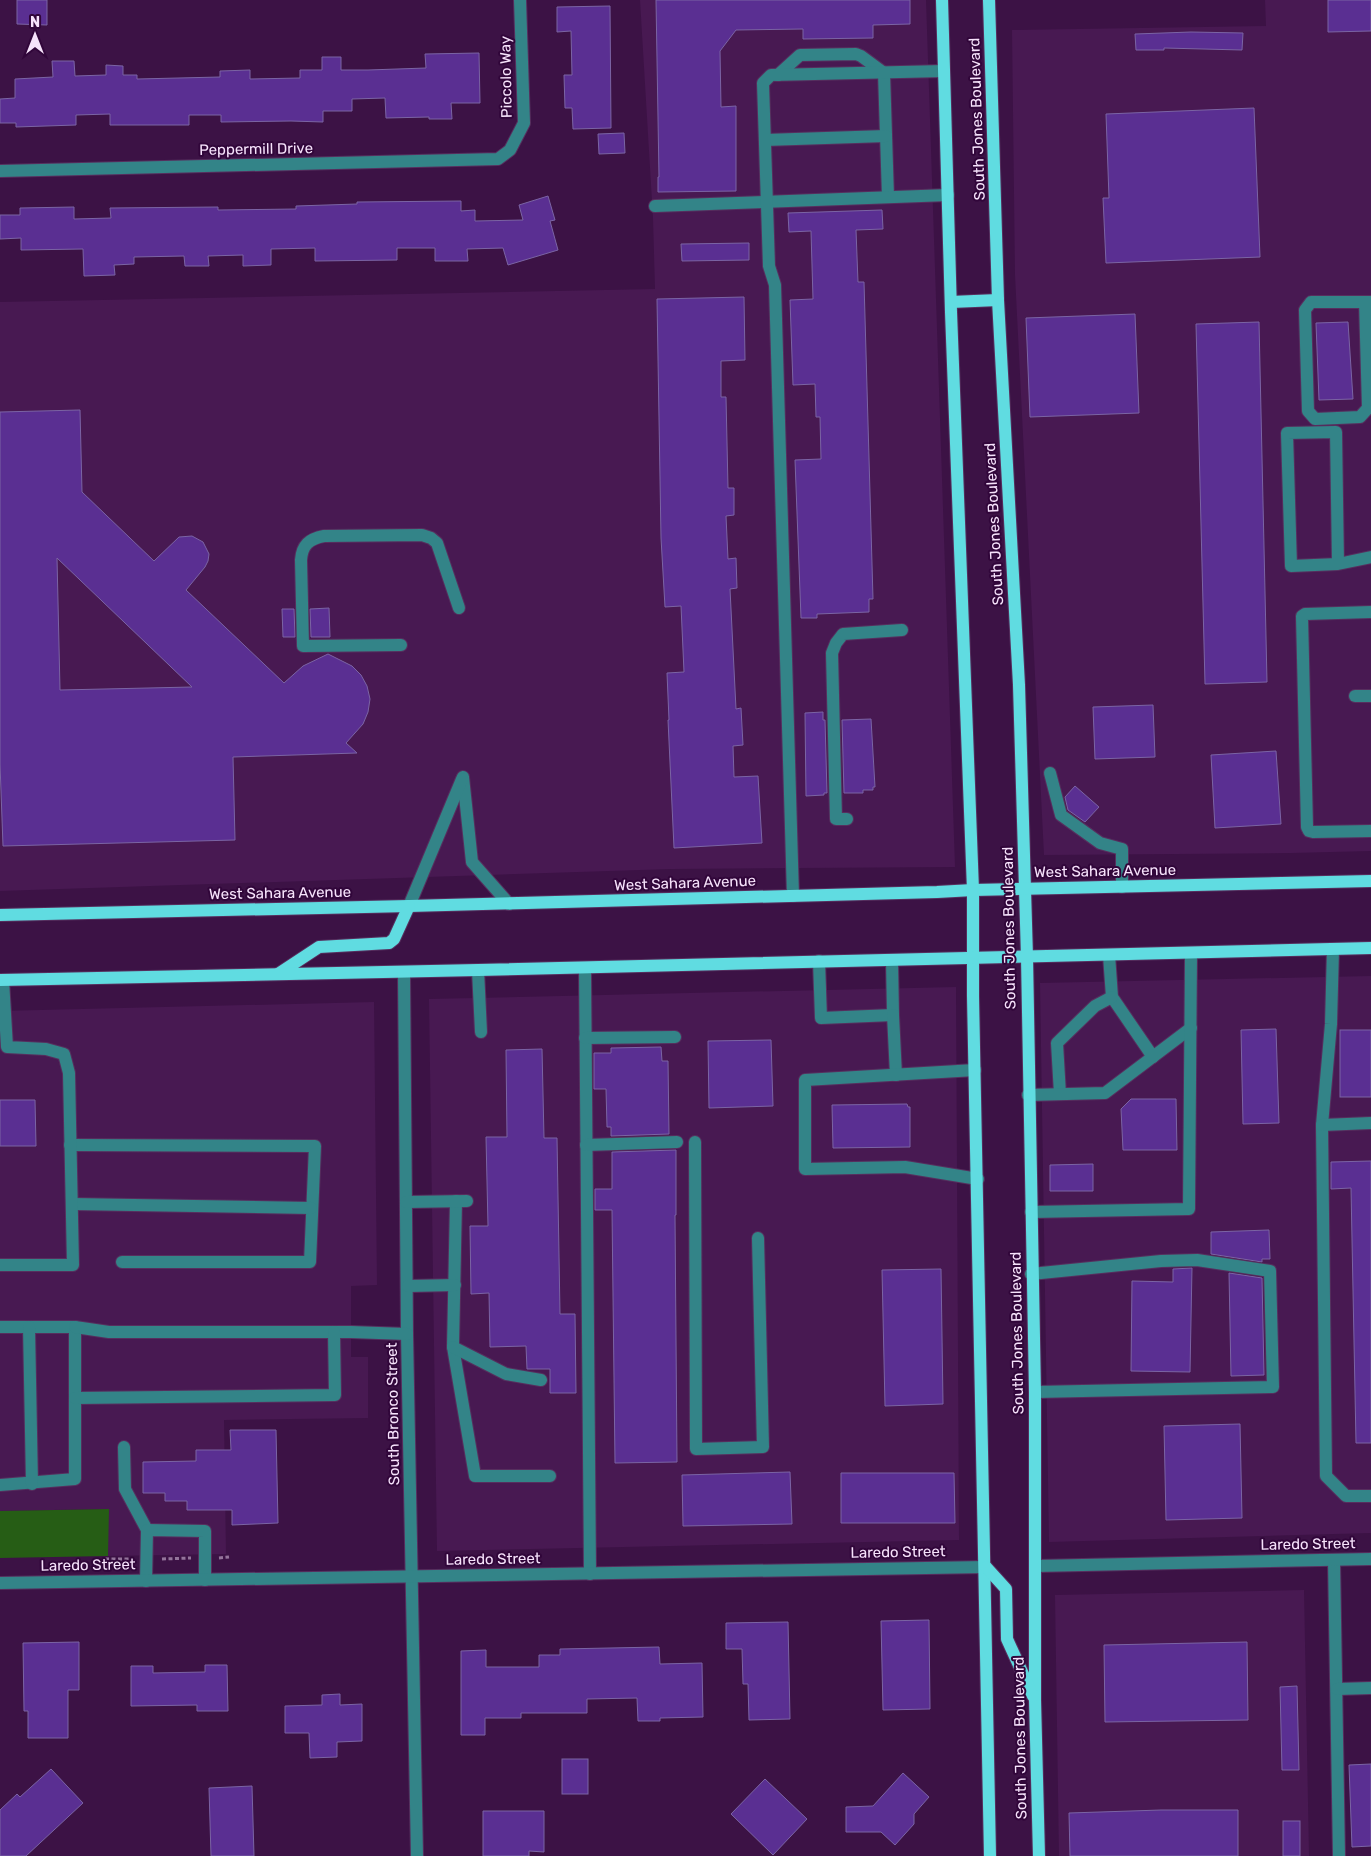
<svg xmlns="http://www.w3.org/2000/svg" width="1371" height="1856" font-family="Rubik,sans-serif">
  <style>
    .built { fill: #481952 }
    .green { fill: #265d15 }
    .building { fill: #5a2f92; stroke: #7b64a4; fill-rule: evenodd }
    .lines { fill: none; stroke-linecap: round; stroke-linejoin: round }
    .minor-casing { stroke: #562f5e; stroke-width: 14 }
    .major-casing { stroke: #562f5e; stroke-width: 14 }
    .path { stroke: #94749b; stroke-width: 3; stroke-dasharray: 4 2.5; stroke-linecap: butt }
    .minor { stroke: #338488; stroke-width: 12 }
    .major { stroke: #60dce1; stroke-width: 12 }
    .labels { text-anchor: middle; stroke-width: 4; stroke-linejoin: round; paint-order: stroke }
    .street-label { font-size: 15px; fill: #f6e2fb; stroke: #31063a }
  </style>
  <rect width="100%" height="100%" fill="#3c1245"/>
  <g class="built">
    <path d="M 640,0 L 926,0 L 955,867 L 671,869 L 0,891 L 0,302 L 655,289 L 653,218 Z"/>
    <path d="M 1265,0 L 1371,0 L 1371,851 L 1291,853 L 1044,855 L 1015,275 L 1012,30 L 1266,26 Z"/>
    <path d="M 1371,976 L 1371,1533 L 1049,1542 L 1040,983 Z"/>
    <path d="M 956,987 L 959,1540 L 437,1551 L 429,999 Z"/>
    <path d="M 374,1002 L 377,1285 L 351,1286 L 351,1357 L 368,1357 L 368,1418 L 224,1420 L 226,1554 L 108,1556 L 108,1509 L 0,1511 L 0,1011 Z"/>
    <path d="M 1304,1590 L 1309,1856 L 1059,1856 L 1055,1595 Z"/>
  </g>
  <path class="green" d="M 109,1509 L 108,1556 L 0,1558 L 0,1511 Z"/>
  <g class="building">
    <path d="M 17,0 L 47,0 L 47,25 L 17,24 Z"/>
    <path d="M 656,0 L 910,0 L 910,24 L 873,25 L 873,38 L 803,39 L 803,29 L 736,30 L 720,51 L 721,107 L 736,106 L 736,191 L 658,192 L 658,177 L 659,177 Z"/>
    <path d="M 1328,0 L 1371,0 L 1371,31 L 1328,32 Z"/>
    <path d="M 610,6 L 611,128 L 573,129 L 572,108 L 565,108 L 564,75 L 572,75 L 571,31 L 557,32 L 557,7 Z"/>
    <path d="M 1191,32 L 1243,33 L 1242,50 L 1164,48 L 1164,50 L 1136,50 L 1135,34 Z"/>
    <path d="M 479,53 L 480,103 L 451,103 L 452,119 L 429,119 L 429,117 L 386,118 L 385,98 L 352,99 L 352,111 L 323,111 L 323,122 L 291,121 L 221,122 L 221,115 L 189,115 L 189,125 L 110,125 L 110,114 L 76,115 L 76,125 L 16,127 L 16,123 L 0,123 L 0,99 L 15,98 L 15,79 L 53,77 L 52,61 L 74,61 L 75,76 L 106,75 L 106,65 L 123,66 L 123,75 L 137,75 L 137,79 L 220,77 L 220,71 L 250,70 L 250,79 L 300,78 L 300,70 L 322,70 L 322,57 L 341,57 L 341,70 L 368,70 L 426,68 L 425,54 Z"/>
    <path d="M 1254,108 L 1260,257 L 1106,263 L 1103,198 L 1109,198 L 1106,114 Z"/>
    <path d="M 624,133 L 625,153 L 599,154 L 598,134 Z"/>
    <path d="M 548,196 L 555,220 L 550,221 L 558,250 L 508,265 L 503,248 L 467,249 L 468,261 L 435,261 L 435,248 L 397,248 L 397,260 L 315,261 L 315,248 L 271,249 L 271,265 L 243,266 L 243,255 L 208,256 L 209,266 L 185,266 L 184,256 L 134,257 L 134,264 L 114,265 L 115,275 L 84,276 L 83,249 L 21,250 L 21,238 L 0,239 L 0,215 L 20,215 L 20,208 L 74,207 L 74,219 L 111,218 L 110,208 L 218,207 L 218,210 L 296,209 L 296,206 L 357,204 L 357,202 L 461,201 L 461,211 L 475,210 L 475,221 L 523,220 L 519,205 Z"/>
    <path d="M 882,210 L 883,229 L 856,230 L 858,282 L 864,282 L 873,599 L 869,599 L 869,612 L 817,614 L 817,618 L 801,618 L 795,460 L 821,459 L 820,417 L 816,417 L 815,384 L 793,385 L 790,300 L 813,299 L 811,231 L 789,232 L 788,213 Z"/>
    <path d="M 749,243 L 749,260 L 682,261 L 681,244 Z"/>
    <path d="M 744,297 L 745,360 L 721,361 L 721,397 L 726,397 L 728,488 L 734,488 L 734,515 L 726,516 L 728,559 L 736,558 L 737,588 L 730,589 L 736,709 L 741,708 L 743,745 L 733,746 L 734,777 L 758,776 L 762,843 L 674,848 L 668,720 L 669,720 L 667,673 L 684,672 L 681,606 L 665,607 L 661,538 L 657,299 Z"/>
    <path d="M 1135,314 L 1139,413 L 1030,417 L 1026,318 Z"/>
    <path d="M 1259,322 L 1267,682 L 1205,684 L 1196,324 Z"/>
    <path d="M 1348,322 L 1353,399 L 1319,400 L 1316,323 Z"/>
    <path d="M 80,410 L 82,492 L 154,561 L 179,537 L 192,536 L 203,542 L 209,554 L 208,561 L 205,567 L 186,590 L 284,683 L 303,666 L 328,654 L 352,666 L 361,675 L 367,686 L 370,699 L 368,712 L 363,724 L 346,743 L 357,753 L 233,757 L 235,840 L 3,846 L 0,764 L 0,412 ZM 57,558 L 192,687 L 60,690 Z"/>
    <path d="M 329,608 L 330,637 L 311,637 L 310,609 Z"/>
    <path d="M 282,609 L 294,609 L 295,637 L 283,637 Z"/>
    <path d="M 1153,705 L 1155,757 L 1095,759 L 1093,707 Z"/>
    <path d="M 823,712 L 823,720 L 825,720 L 827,793 L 824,793 L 824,795 L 806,796 L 805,713 Z"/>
    <path d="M 871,719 L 875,787 L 873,787 L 873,790 L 863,790 L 863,793 L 844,793 L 842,720 Z"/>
    <path d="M 1276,751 L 1281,824 L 1215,828 L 1211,755 Z"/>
    <path d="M 1075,786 L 1099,807 L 1085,822 L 1068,810 L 1065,797 Z"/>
    <path d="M 1276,1029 L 1279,1123 L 1243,1124 L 1241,1030 Z"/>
    <rect x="1340" y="1030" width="31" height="67"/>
    <path d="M 771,1040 L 773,1106 L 709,1108 L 708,1041 Z"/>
    <path d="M 661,1047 L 662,1061 L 668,1061 L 669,1134 L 611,1136 L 611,1127 L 607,1127 L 606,1089 L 594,1089 L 594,1053 L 611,1053 L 611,1048 Z"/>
    <path d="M 542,1049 L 544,1138 L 557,1138 L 560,1314 L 575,1314 L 576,1393 L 550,1393 L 550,1369 L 527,1369 L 526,1346 L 490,1347 L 489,1293 L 471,1294 L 470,1226 L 488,1226 L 486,1137 L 507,1137 L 506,1050 Z"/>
    <path d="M 1131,1099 L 1176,1099 L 1177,1150 L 1123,1150 L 1121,1109 Z"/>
    <path d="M 0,1100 L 35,1100 L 36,1146 L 0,1146 Z"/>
    <path d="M 907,1104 L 908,1107 L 910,1107 L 910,1147 L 833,1148 L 832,1105 Z"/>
    <path d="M 676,1150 L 676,1215 L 675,1215 L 677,1462 L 615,1463 L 612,1210 L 595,1210 L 595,1189 L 612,1189 L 612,1152 Z"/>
    <path d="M 1371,1161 L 1371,1443 L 1356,1443 L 1351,1188 L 1331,1189 L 1331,1162 Z"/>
    <path d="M 1093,1164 L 1093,1191 L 1050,1191 L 1050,1165 Z"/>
    <path d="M 1269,1230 L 1270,1259 L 1262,1259 L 1262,1262 L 1211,1254 L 1211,1232 Z"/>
    <path d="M 1192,1268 L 1190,1372 L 1131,1371 L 1132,1281 L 1173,1282 L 1173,1269 Z"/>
    <path d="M 941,1269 L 943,1404 L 885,1406 L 882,1270 Z"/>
    <path d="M 1229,1273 L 1262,1278 L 1264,1375 L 1231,1376 Z"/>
    <path d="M 1240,1424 L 1242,1518 L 1166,1520 L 1164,1426 Z"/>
    <path d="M 230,1430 L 276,1430 L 278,1523 L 232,1525 L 232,1510 L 187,1510 L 187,1501 L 165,1501 L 165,1493 L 143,1493 L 143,1462 L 196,1461 L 196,1450 L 231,1450 Z"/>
    <path d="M 790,1472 L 792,1524 L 683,1526 L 682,1475 Z"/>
    <path d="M 841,1473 L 954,1473 L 955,1523 L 841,1523 Z"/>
    <path d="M 929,1620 L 930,1709 L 883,1710 L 881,1621 Z"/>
    <path d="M 788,1622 L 790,1719 L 749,1720 L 748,1684 L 743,1684 L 742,1649 L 726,1649 L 726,1623 Z"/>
    <path d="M 79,1642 L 79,1690 L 68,1690 L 68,1738 L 28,1738 L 28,1711 L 24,1711 L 23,1643 Z"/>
    <path d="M 1247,1642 L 1248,1720 L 1105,1722 L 1104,1645 Z"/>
    <path d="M 659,1647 L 660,1664 L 702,1663 L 703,1717 L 660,1718 L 660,1721 L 638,1721 L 637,1698 L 587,1699 L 587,1713 L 521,1713 L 521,1718 L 485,1718 L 485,1735 L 461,1735 L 461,1651 L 486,1650 L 486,1667 L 539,1667 L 539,1655 L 560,1655 L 560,1649 Z"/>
    <path d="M 205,1665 L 227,1665 L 228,1711 L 197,1711 L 197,1705 L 131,1706 L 131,1666 L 153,1666 L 153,1673 L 205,1672 Z"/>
    <path d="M 1297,1686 L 1299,1770 L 1282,1770 L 1280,1687 Z"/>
    <path d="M 340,1694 L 340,1705 L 362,1704 L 362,1741 L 337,1742 L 337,1757 L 310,1758 L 309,1733 L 285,1733 L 285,1706 L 322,1705 L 322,1695 Z"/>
    <rect x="562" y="1759" width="26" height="35"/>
    <path d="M 1371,1764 L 1371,1846 L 1352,1847 L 1349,1765 Z"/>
    <path d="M 51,1769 L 83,1803 L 26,1856 L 0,1856 L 0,1810 L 17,1794 L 20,1797 Z"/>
    <path d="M 903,1773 L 929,1797 L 914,1814 L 914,1824 L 895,1845 L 881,1832 L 846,1832 L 846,1807 L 873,1806 Z"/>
    <path d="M 765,1779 L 807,1819 L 773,1855 L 731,1814 Z"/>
    <path d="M 252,1786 L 254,1856 L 211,1856 L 209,1788 Z"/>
    <path d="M 1161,1810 L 1238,1810 L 1238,1856 L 1070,1856 L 1069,1813 Z"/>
    <path d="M 483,1811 L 544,1811 L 544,1852 L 529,1851 L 529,1856 L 483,1856 Z"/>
    <rect x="1283" y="1821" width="17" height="35"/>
  </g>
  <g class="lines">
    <defs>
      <g id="minor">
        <path d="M 778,75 L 800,55 L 856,54 L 861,56 L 884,73 L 888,197"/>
        <path d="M 765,140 L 886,136"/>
        <path d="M 0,171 L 498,159 L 510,150 L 524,123 L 520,0"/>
        <path d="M 655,206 L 948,195"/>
        <path d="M 1365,302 L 1368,408 L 1360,417 L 1315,419 L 1308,411 L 1305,310 L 1311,302 L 1371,302"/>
        <path d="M 1338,564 L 1336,432 L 1287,433 L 1291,566 L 1338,564 L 1371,557"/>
        <path d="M 1371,612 L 1305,614 L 1302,616 L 1307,827 L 1309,831 L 1313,832 L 1371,831"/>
        <path d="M 401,645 L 303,646 L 301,560 C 302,545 309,539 324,536 L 422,535 L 431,538 L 437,543 L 459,608"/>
        <path d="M 1355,696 L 1371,696"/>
        <path d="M 1050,773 L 1061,815 L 1100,843 L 1122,849 L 1122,887"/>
        <path d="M 463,777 L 472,862 L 509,904"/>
        <path d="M 847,819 L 836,819 L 832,653 L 836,643 L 843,634 L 902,630"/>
        <path d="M 793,896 L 775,285 L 769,266 L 763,83 L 771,75 L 944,71"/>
        <path d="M 409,906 L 462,779"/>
        <path d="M 1333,949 L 1331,1024 L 1322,1125 L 1326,1476 L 1346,1496 L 1371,1496"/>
        <path d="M 1109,955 L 1112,997 L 1153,1057"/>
        <path d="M 819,961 L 821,1018 L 893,1015 L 892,960"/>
        <path d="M 585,968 L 590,1574"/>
        <path d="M 478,970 L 481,1032"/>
        <path d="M 404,972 L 407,1334 L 417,1856"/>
        <path d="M 893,1015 L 896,1075"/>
        <path d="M 585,1038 L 675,1037"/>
        <path d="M 975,1070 L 805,1080 L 805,1169 L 905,1167 L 978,1179"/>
        <path d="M 1060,1094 L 1057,1043 L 1095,1006 L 1112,997"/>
        <path d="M 1028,1095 L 1105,1093 L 1191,1028"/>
        <path d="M 1322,1125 L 1371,1123"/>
        <path d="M 695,1142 L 696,1449 L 763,1447 L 758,1238"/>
        <path d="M 70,1145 L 315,1146 L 310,1262 L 122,1262"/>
        <path d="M 586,1145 L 677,1142"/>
        <path d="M 456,1201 L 453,1347 L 475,1476 L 550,1476"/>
        <path d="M 406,1202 L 467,1201"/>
        <path d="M 72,1204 L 311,1208"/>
        <path d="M 1031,1212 L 1189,1209 L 1191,953"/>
        <path d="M 0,1265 L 73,1265 L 69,1073 L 64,1054 L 46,1049 L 7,1047 L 3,980"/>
        <path d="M 1031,1274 L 1161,1261 L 1197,1260 L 1270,1271 L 1273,1387 L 1035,1392"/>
        <path d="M 408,1286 L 455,1285"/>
        <path d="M 0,1327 L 75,1327 L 75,1479 L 0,1485"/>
        <path d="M 29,1327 L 32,1484"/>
        <path d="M 75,1327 L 109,1332 L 351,1332 L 407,1334"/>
        <path d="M 453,1347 L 506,1374 L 541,1380"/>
        <path d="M 75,1398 L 335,1395 L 334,1332"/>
        <path d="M 124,1447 L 125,1489 L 147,1530"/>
        <path d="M 1334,1560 L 1339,1856"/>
        <path d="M 1035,1566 L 1371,1559"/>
        <path d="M 146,1581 L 147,1530 L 205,1531 L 205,1580"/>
        <path d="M 0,1583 L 986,1567"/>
        <path d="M 1337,1689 L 1371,1688"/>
      </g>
      <g id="major">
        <path d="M 942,0 L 951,312 L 973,890 L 973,996 L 990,1856"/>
        <path d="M 989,0 L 998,300 L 1019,685 L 1027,957 L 1035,1392 L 1035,1700 L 1039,1856"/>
        <path d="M 951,302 L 998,300"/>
        <path d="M 0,915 L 409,906 L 937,892 L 973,890 L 1371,881"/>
        <path d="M 278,974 L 319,947 L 389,943 L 394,939 L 409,906"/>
        <path d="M 0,980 L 478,970 L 1371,948"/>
        <path d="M 986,1567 L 1006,1589 L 1007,1639 L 1033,1696"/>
      </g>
    </defs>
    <use href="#minor" class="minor-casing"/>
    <use href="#major" class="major-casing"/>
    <g class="path">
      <path d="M 219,1558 L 229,1557"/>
      <path d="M 105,1559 L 131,1559"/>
      <path d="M 162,1559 L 191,1558"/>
    </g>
    <use href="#minor" class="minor"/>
    <use href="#major" class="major"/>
  </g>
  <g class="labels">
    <g class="street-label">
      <text transform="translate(506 77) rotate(-91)" y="5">Piccolo Way</text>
      <text transform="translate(977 119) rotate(-92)" y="5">South Jones Boulevard</text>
      <text transform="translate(256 149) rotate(-1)" y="5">Peppermill Drive</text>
      <text transform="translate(994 524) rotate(-93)" y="5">South Jones Boulevard</text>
      <text transform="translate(1105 871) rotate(-1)" y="5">West Sahara Avenue</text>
      <text transform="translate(685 883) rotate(-2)" y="5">West Sahara Avenue</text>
      <text transform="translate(280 893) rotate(-1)" y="5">West Sahara Avenue</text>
      <text transform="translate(1009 928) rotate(-91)" y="5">South Jones Boulevard</text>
      <text transform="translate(1017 1333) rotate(-91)" y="5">South Jones Boulevard</text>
      <text transform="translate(393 1414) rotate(-91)" y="5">South Bronco Street</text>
      <text transform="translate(1308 1544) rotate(-1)" y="5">Laredo Street</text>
      <text transform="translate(898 1552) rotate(-1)" y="5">Laredo Street</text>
      <text transform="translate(493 1559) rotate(-1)" y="5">Laredo Street</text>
      <text transform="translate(88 1565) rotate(-1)" y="5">Laredo Street</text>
      <text transform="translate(1020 1738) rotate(-91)" y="5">South Jones Boulevard</text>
    </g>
  </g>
  <g transform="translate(35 35)" stroke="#31063a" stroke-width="4" paint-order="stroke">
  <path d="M0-4L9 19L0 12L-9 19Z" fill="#f6e2fb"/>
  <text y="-8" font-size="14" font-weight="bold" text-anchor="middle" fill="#f6e2fb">N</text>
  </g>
</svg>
